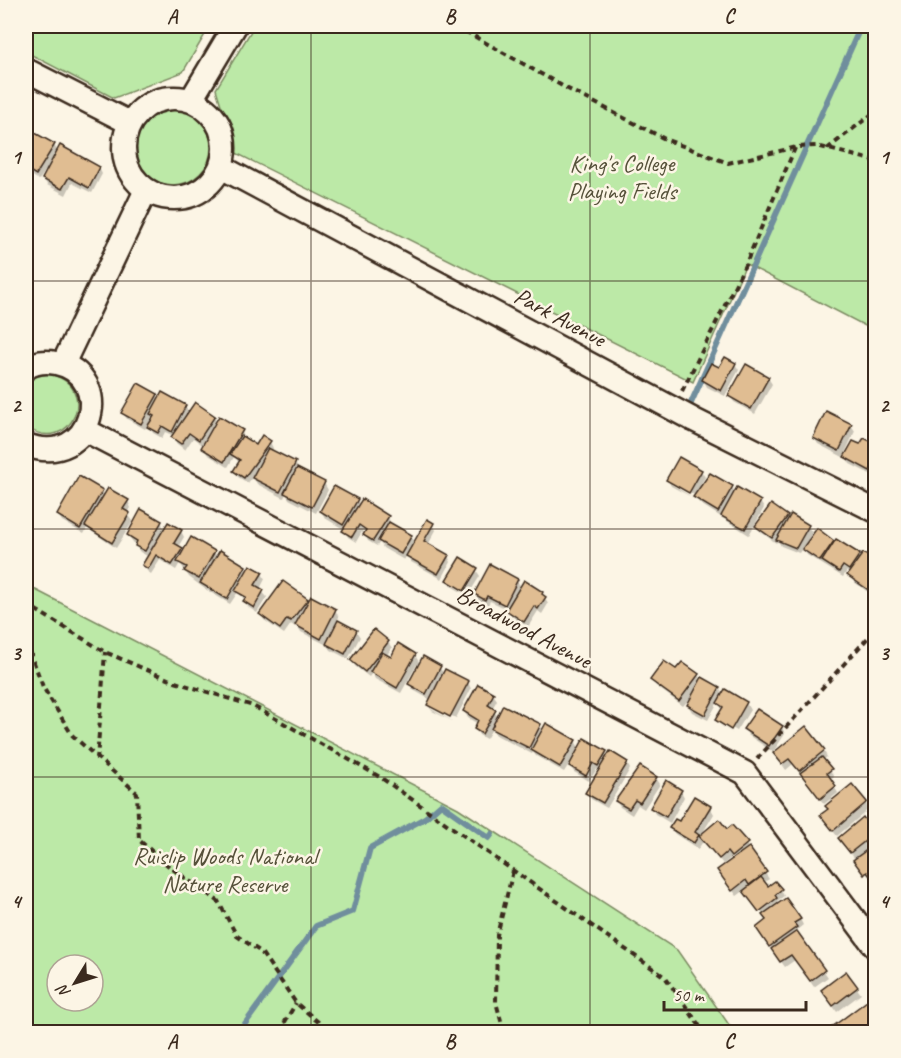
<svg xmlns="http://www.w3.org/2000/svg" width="901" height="1058" font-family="Caveat,sans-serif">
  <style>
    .green { fill: #bce9a7; stroke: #7c8a62; stroke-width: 1.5; fill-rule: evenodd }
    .shadow { fill: #0003 }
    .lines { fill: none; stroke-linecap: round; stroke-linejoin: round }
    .stream { stroke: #6f8e9d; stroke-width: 6 }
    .building { fill: #e0bd92; stroke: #3b2a1e; stroke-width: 1.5 }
    .minor-casing { stroke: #3b2a1e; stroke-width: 27 }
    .path { stroke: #3b2a1e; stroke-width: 4; stroke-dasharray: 6 4.5; stroke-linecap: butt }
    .minor { stroke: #fcf5e5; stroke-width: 22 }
    .grid { fill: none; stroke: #3b2a1e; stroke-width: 1.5; stroke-opacity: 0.55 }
    .labels { text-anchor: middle; stroke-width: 5; stroke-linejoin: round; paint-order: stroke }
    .park-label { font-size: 24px; fill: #555039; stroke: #fcf5e5 }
    .street-label { font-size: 24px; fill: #3b2a1e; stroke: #fcf5e5 }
    .neatline { fill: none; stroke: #3b2a1e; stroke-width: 2 }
    .grid-label { font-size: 20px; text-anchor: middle; font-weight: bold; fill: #3b2a1e }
  </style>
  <rect width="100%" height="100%" fill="#fcf5e5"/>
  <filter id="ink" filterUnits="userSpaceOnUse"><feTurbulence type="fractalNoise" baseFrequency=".0167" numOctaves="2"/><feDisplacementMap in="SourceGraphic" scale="12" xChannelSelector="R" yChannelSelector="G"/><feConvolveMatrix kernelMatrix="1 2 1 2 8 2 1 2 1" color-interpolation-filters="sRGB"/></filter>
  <g filter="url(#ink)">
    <g class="green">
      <path d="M 26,26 L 210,26 L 183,72 L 114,98 L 26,52 Z"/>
      <path d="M 254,26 L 875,26 L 875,331 L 746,264 L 693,382 L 236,153 L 216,89 Z"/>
      <circle cx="173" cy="147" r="38"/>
      <path d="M 48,374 C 102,384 72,458 26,427 L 26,383 L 37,376 Z"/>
      <path d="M 26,585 L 458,808 L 677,950 L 734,1032 L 26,1032 ZM 57,965 L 93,965 L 93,1001 L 57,1001 Z"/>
    </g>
    <g class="shadow">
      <path d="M 26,130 L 54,145 L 58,152 L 99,168 L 102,174 L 92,193 L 72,183 L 66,195 L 47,185 L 44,179 L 47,172 L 45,171 L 39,180 L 26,172 Z"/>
      <path d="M 735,364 L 739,370 L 725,396 L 707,387 L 703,380 L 719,369 Z"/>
      <path d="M 768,378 L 772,384 L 755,414 L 734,402 L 730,396 Z"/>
      <path d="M 157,395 L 160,400 L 185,406 L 189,413 L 214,417 L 217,423 L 242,431 L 244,439 L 256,447 L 270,442 L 273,448 L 272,451 L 295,463 L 299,470 L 324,483 L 328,490 L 316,513 L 289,499 L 286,493 L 284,498 L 257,484 L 253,476 L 248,483 L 238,477 L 235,471 L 240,463 L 234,457 L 228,467 L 207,454 L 204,446 L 193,438 L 185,450 L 176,443 L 174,436 L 165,432 L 162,438 L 153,433 L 148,424 L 145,429 L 127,419 L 123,413 Z"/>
      <path d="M 851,425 L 855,431 L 843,457 L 818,444 L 814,438 Z"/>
      <path d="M 876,446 L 874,476 L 850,464 L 846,457 Z"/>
      <path d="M 701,471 L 705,477 L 700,485 L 702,486 L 732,487 L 735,493 L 760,502 L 764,508 L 749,535 L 699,503 L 696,496 L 671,481 L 671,484 L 693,498 L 671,486 L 668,480 Z"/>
      <path d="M 102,491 L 105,496 L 128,501 L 131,508 L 127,513 L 133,521 L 116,548 L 87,528 L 84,534 L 62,521 L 58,515 Z"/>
      <path d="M 357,500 L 360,506 L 388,517 L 391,524 L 411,536 L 415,543 L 433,524 L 436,530 L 428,545 L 448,556 L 451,562 L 442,579 L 411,562 L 407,555 L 404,560 L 383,548 L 380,542 L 377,546 L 368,541 L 363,530 L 356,542 L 348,537 L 345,530 L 325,518 L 321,511 Z"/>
      <path d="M 787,517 L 789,520 L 808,526 L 812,533 L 808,539 L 810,540 L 817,530 L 860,559 L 876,564 L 876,604 L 870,597 L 872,595 L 853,581 L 847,571 L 843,577 L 807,555 L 803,547 L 799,553 L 781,546 L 778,541 L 776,543 L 761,532 L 757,526 Z"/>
      <path d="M 161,522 L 165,530 L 181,531 L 184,537 L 178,547 L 184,553 L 214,552 L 217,557 L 245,567 L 248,572 L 262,573 L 265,579 L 260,589 L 267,597 L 257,613 L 248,607 L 245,600 L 238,592 L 230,604 L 205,589 L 189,577 L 180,563 L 176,570 L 160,560 L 151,574 L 147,571 L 143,565 L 149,557 L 140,552 L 128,535 Z"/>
      <path d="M 476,570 L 480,576 L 470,592 L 451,581 L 451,584 L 468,596 L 451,586 L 448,580 Z"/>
      <path d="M 517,580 L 521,588 L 542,593 L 548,604 L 542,614 L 538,611 L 528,627 L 511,616 L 507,609 L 490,601 L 488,605 L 479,601 L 476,594 Z"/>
      <path d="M 311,598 L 335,610 L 339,617 L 337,621 L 356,631 L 360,637 L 348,659 L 331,650 L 326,642 L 325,644 L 301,632 L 297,625 L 295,627 L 291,624 L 284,634 L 264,620 L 261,614 L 307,600 L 309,603 Z"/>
      <path d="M 374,631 L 388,642 L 392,648 L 386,656 L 391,659 L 415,655 L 420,664 L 439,667 L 444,674 L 468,682 L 471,689 L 456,718 L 431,706 L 431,709 L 454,722 L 432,711 L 428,705 L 431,700 L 413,690 L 410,684 L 419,666 L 417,664 L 401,693 L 375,679 L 372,673 L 369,677 L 355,666 L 352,660 Z"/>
      <path d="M 677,671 L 698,675 L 701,682 L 719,688 L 723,695 L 746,703 L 750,710 L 737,731 L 720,721 L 720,725 L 735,735 L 721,726 L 717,720 L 723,711 L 718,702 L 708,720 L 692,712 L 688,705 L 695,693 L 683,706 L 656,686 L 652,680 Z"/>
      <path d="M 479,686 L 493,694 L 497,700 L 492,709 L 498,717 L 540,725 L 543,731 L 575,741 L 580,749 L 606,752 L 608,757 L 627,763 L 630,769 L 607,808 L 591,799 L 587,793 L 600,771 L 597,769 L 589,781 L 574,772 L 569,764 L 564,772 L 536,756 L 533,752 L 532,754 L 496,735 L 492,729 L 486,739 L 479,735 L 476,729 L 478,724 L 468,718 L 464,711 Z"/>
      <path d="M 782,727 L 785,734 L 773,752 L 748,735 L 745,729 Z"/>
      <path d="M 824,751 L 827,757 L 823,760 L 834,776 L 830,780 L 838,793 L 824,804 L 793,764 L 786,770 L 775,754 Z"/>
      <path d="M 656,778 L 660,784 L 644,809 L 638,805 L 632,815 L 620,807 L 616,801 Z"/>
      <path d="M 681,791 L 684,797 L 670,823 L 655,814 L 652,808 Z"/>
      <path d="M 695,798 L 710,807 L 714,814 L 700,837 L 727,831 L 746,844 L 769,879 L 763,883 L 768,888 L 781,890 L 784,896 L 777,901 L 779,905 L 800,919 L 803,925 L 797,930 L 798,934 L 828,977 L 814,987 L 795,960 L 785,967 L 761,934 L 768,921 L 745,890 L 737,896 L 722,876 L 734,859 L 732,857 L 723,864 L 704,840 L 698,849 L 675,834 L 671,828 L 679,823 Z"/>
      <path d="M 866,803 L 869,809 L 837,836 L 826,822 Z"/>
      <path d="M 874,834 L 876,841 L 867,849 L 868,851 L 876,847 L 876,885 L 843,844 Z"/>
      <path d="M 846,973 L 861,994 L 837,1012 L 826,996 Z"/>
      <path d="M 876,1015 L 876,1028 L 870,1032 L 837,1032 L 834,1027 Z"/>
    </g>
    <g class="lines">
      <g class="stream">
        <path d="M 691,403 L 861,26"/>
        <path d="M 239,1032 L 316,926 L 353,911 L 370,848 L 425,818 L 441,804 L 489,838 L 492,834"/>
      </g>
    </g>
    <g class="building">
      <path d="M 26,128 L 55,144 L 36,175 L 26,169 Z"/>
      <path d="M 60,145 L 100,167 L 89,188 L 69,177 L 62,189 L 42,179 Z"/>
      <path d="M 725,357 L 736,363 L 721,391 L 702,380 L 711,363 L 719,367 Z"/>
      <path d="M 746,364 L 769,377 L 751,409 L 728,396 Z"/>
      <path d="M 138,383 L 158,394 L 141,424 L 121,413 Z"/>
      <path d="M 162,392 L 186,405 L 172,432 L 162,426 L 158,433 L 147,427 L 154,416 L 150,414 Z"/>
      <path d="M 195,402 L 215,416 L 199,440 L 189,433 L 181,444 L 171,437 Z"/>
      <path d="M 826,411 L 852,424 L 839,451 L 813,438 Z"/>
      <path d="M 219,416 L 243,430 L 224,462 L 201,448 Z"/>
      <path d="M 262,435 L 271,441 L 244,478 L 233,471 L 240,460 L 230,454 L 242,436 L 256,445 Z"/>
      <path d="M 864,438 L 876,444 L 876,460 L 870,471 L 844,457 L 853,441 L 860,444 Z"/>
      <path d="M 268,448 L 296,462 L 280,492 L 252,478 Z"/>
      <path d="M 679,457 L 702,470 L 689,493 L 666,480 Z"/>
      <path d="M 297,468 L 325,482 L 312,507 L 284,493 Z"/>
      <path d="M 710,473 L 733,486 L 718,512 L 693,497 Z"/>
      <path d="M 79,476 L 103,490 L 80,529 L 57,515 Z"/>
      <path d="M 334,486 L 358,499 L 343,525 L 320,511 Z"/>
      <path d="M 737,487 L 761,501 L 745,529 L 721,516 Z"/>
      <path d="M 108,488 L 129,500 L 123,509 L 130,513 L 112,543 L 85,526 Z"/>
      <path d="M 362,499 L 389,516 L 373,541 L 363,535 L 366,530 L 359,525 L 352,537 L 342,531 Z"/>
      <path d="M 771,504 L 788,516 L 772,538 L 755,526 Z"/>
      <path d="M 141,509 L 162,521 L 145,551 L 135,546 L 137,541 L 127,535 Z"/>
      <path d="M 791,514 L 809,525 L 796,548 L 776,540 Z"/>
      <path d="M 427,519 L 434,523 L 424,541 L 449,555 L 438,574 L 406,556 Z"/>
      <path d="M 168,522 L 182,530 L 174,543 L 183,548 L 172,565 L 156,555 L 148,569 L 142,565 Z"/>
      <path d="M 389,522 L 412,535 L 401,554 L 378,541 Z"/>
      <path d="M 817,528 L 834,541 L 820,561 L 802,549 Z"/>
      <path d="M 191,537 L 215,551 L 199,579 L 184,571 L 187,567 L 177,562 Z"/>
      <path d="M 836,539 L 860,554 L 849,570 L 843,566 L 839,572 L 822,561 Z"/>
      <path d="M 220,550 L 246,566 L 227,599 L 200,583 Z"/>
      <path d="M 863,553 L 876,562 L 876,584 L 870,591 L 847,575 Z"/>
      <path d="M 460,557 L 478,568 L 464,591 L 446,580 Z"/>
      <path d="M 490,564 L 518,579 L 505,605 L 487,596 L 485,600 L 474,594 Z"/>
      <path d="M 250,565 L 263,572 L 255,585 L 264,590 L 254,608 L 243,601 L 246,597 L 235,591 Z"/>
      <path d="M 524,580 L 543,592 L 542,594 L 546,597 L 538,609 L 534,606 L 524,622 L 506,610 Z"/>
      <path d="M 283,581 L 308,599 L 291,621 L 287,619 L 280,629 L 259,614 Z"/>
      <path d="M 876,587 L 876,602 L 868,597 Z"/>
      <path d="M 311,596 L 336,609 L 321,639 L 295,625 Z"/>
      <path d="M 338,620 L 357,630 L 345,654 L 326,644 Z"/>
      <path d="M 374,629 L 389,641 L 365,672 L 350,660 Z"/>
      <path d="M 398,643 L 416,654 L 397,688 L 370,672 L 382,652 L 391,657 Z"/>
      <path d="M 423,656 L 441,666 L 426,694 L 408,684 Z"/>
      <path d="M 664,661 L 676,669 L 682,662 L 699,674 L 679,701 L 650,680 Z"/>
      <path d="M 445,669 L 469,681 L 450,717 L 427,705 Z"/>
      <path d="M 702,677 L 720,687 L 705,715 L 687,705 Z"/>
      <path d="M 478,684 L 494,693 L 488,705 L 496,710 L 482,734 L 474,729 L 478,720 L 463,711 Z"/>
      <path d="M 725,689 L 747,702 L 731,730 L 715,720 L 723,707 L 717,703 Z"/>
      <path d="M 503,705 L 541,724 L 529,748 L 491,729 Z"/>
      <path d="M 757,709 L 783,726 L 769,746 L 743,729 Z"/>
      <path d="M 546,723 L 576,740 L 560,767 L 531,750 Z"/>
      <path d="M 806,726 L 825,750 L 799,771 L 789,759 L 782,764 L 773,753 Z"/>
      <path d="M 584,738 L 607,751 L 598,766 L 593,763 L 586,776 L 569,766 Z"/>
      <path d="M 610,751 L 628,762 L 603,803 L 585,793 Z"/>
      <path d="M 822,757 L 832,769 L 827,773 L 836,786 L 820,799 L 800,773 Z"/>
      <path d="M 640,766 L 657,777 L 640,803 L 635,800 L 629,809 L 615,801 Z"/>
      <path d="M 666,780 L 682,790 L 666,817 L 650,808 Z"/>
      <path d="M 852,784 L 867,802 L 833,831 L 820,815 L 828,809 L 825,806 Z"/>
      <path d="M 694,796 L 711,806 L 695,832 L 699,835 L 694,843 L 669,828 L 675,819 L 679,821 Z"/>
      <path d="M 863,817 L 875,833 L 850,853 L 838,838 Z"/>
      <path d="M 719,819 L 727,829 L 732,825 L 748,843 L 731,857 L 727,852 L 719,859 L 699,836 Z"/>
      <path d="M 875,844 L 876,844 L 876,884 L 867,872 L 864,875 L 853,860 Z"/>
      <path d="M 749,847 L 767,872 L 749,885 L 746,880 L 732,891 L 717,870 Z"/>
      <path d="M 761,877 L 768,886 L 775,881 L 782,889 L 775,895 L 777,898 L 759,912 L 743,891 Z"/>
      <path d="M 786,898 L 801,919 L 794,923 L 797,927 L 769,947 L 756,928 L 766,920 L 762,915 Z"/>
      <path d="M 797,931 L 825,970 L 810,981 L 791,955 L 780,962 L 771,949 Z"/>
      <path d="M 846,971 L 858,987 L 833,1006 L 821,990 Z"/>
      <path d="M 867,1001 L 876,1012 L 876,1020 L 867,1026 L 870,1031 L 837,1032 L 832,1027 Z"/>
    </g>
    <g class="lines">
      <defs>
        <g id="minor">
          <path d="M 26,70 L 130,123"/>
          <circle cx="174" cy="148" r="50"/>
          <path d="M 191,100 L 235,26"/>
          <path d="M 221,167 L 694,420 L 876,511"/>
          <path d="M 63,364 L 146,190"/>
          <path d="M 26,368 C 35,362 45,361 56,363 C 116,375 94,470 26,445"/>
          <path d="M 85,430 L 745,773 L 876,948"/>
        </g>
      </defs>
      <use href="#minor" class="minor-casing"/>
      <g class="path">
        <path d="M 338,26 L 347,26"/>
        <path d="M 456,26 L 566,88 L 667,140 L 728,163 L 797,147 L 817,146 L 876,161"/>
        <path d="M 827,149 L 876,111"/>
        <path d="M 682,391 L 747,261 L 795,148"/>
        <path d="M 26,604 L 105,652 L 175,682 L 253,706 L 380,777 L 665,977 L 704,1032"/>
        <path d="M 26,641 L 43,687 L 72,735 L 137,793 L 139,840 L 171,868 L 218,901 L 237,936 L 261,952 L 296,1003 L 330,1032"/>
        <path d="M 757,759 L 876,629"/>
        <path d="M 97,760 L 105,652"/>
        <path d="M 279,1032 L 296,1003"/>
        <path d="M 504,1032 L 496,1002 L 497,935 L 513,871"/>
      </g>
      <use href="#minor" class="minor"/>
    </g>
  </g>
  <path class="grid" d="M 311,26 L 311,1032M 590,26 L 590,1032M 26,281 L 876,281M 26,529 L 876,529M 26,777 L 876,777"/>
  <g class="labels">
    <g class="park-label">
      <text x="622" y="171">King's College<tspan x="622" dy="28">Playing Fields</tspan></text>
      <text x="225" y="864">Ruislip Woods National<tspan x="225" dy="28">Nature Reserve</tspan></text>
    </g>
    <g class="street-label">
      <text transform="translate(560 317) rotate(28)" y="8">Park Avenue</text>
      <text transform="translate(524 627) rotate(28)" y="8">Broadwood Avenue</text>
    </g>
  </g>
  <rect width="901" height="1058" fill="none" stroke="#fcf5e5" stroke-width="66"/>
  <g transform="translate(75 983) rotate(232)"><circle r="28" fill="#fcf5e5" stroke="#afa495" stroke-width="1.5"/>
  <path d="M0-4.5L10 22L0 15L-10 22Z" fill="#3b2a1e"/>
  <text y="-9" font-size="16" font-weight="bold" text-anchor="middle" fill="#3b2a1e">N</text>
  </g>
  <path d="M664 1001v9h142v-9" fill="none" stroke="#3b2a1e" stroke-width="3"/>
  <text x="673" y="1001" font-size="18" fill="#3b2a1e" stroke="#fcf5e5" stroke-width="4.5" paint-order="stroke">50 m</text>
  <rect x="33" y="33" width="835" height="992" class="neatline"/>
  <g class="grid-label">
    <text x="172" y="23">A</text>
    <text x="450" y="23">B</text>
    <text x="729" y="23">C</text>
    <text x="16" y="164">1</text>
    <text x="884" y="164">1</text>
    <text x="16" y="412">2</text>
    <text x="884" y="412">2</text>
    <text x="16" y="660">3</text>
    <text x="884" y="660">3</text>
    <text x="16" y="908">4</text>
    <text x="884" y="908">4</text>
    <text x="172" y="1048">A</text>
    <text x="450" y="1048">B</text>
    <text x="729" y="1048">C</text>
  </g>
</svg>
